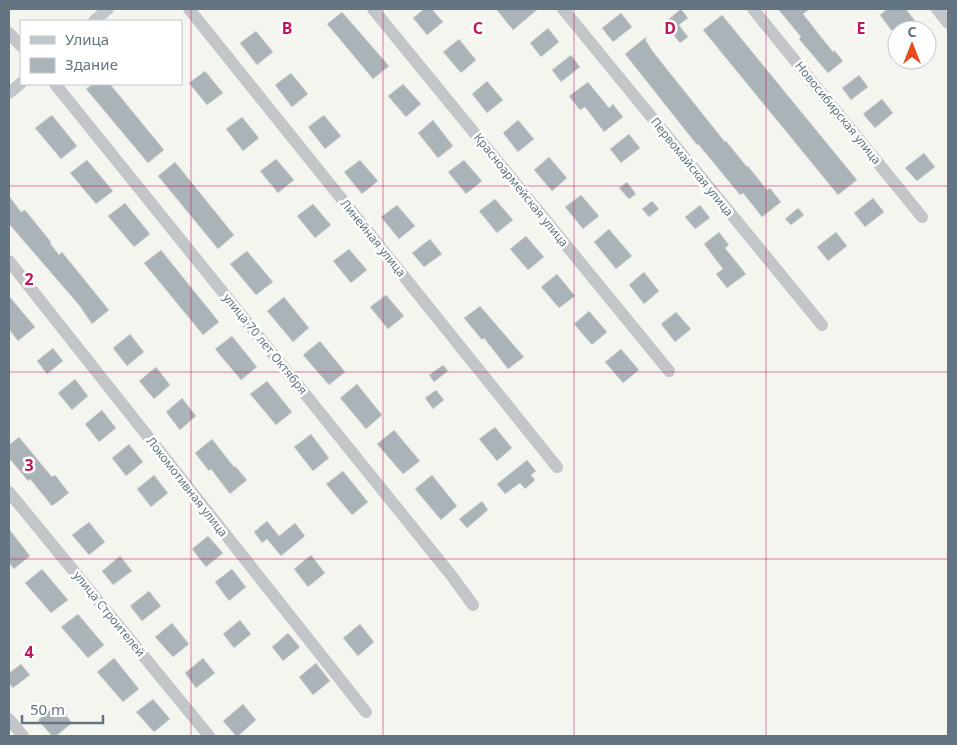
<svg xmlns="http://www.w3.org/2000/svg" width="957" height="745" font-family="'Noto Sans',sans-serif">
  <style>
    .building { fill: #aab3b7; stroke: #d6d6d3 }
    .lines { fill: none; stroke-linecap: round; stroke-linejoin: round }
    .minor { stroke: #c2c6c9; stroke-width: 12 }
    .grid { fill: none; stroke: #c2185b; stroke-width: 1; stroke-opacity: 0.55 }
    .labels { text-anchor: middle; stroke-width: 5; stroke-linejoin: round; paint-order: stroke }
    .street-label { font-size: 12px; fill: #637583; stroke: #fff }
    .grid-label { font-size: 16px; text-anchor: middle; font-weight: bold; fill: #c2185b; stroke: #fff; stroke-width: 5; stroke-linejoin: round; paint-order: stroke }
  </style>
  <rect width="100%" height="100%" fill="#f5f5f0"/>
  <g class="building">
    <path d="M 424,9 L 432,9 L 443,22 L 427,35 L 413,18 Z"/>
    <path d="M 496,9 L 538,9 L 513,30 Z"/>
    <path d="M 681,9 L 688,18 L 679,25 L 688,37 L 680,43 L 664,23 Z"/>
    <path d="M 778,9 L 810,9 L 803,14 L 833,52 L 834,50 L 843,61 L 828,73 L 799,39 L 801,37 Z"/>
    <path d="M 887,9 L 906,9 L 922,30 L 891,30 L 880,15 Z"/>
    <path d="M 342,12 L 389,66 L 373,79 L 327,24 Z"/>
    <path d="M 621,13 L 632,27 L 613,42 L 602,28 Z"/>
    <path d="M 722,15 L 857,180 L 838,195 L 703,30 Z"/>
    <path d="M 548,28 L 559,42 L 541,57 L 530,43 Z"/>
    <path d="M 256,31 L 273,52 L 257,65 L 240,43 Z"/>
    <path d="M 646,37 L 646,41 L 654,53 L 725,142 L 726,141 L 747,167 L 748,166 L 767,190 L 770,188 L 781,202 L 762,217 L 743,193 L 740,195 L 698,144 L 697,145 L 625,54 Z"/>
    <path d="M 459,39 L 476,60 L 461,73 L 443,52 Z"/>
    <path d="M 571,55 L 580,67 L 561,82 L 552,70 Z"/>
    <path d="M 205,71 L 223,93 L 207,105 L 189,83 Z"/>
    <path d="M 291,73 L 308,94 L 292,107 L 275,85 Z"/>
    <path d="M 859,75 L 868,87 L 851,100 L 842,88 Z"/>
    <path d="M 487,81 L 503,100 L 487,113 L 472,94 Z"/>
    <path d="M 588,82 L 609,108 L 613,104 L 623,117 L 604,132 L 585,107 L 580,110 L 569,96 Z"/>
    <path d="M 93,84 L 110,84 L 164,150 L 148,163 L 86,89 Z"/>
    <path d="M 403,84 L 421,104 L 406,117 L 388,96 Z"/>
    <path d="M 882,99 L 893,113 L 875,128 L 863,114 Z"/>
    <path d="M 52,115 L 77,146 L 61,159 L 35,128 Z"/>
    <path d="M 324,115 L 341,136 L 325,149 L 308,127 Z"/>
    <path d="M 242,117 L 259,138 L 243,151 L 226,129 Z"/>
    <path d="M 433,120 L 453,146 L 438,158 L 418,133 Z"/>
    <path d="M 518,120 L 534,139 L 518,152 L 503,133 Z"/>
    <path d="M 629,134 L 640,148 L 621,163 L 610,149 Z"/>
    <path d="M 924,153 L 935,167 L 917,181 L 905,168 Z"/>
    <path d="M 549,157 L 567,178 L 552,191 L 534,170 Z"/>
    <path d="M 276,159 L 294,180 L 278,193 L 260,171 Z"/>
    <path d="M 87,160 L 113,191 L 96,204 L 70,173 Z"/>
    <path d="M 360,160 L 378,181 L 362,194 L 344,172 Z"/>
    <path d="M 464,160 L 482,181 L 466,194 L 448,172 Z"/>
    <path d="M 175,162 L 234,235 L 218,249 L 158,176 Z"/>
    <path d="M 627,182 L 636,194 L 629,199 L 619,188 Z"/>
    <path d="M 581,195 L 599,216 L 583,229 L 565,207 Z"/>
    <path d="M 9,196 L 21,212 L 25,210 L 51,242 L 50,243 L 59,255 L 62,252 L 109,310 L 92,324 L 79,305 L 9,224 Z"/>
    <path d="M 873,198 L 884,212 L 865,227 L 854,213 Z"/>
    <path d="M 495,199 L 513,220 L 497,233 L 479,211 Z"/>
    <path d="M 652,201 L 659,209 L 649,217 L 642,209 Z"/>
    <path d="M 125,203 L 150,234 L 134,247 L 108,216 Z"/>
    <path d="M 313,204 L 331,225 L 315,238 L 297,216 Z"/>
    <path d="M 397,205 L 415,226 L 399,239 L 381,217 Z"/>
    <path d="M 700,205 L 710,218 L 695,229 L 685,217 Z"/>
    <path d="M 798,208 L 804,215 L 791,225 L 785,219 Z"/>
    <path d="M 609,229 L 632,256 L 616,269 L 594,242 Z"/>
    <path d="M 719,232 L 729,245 L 725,248 L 746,274 L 727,288 L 716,274 L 723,269 L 704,244 Z"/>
    <path d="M 836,232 L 847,246 L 828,261 L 817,247 Z"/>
    <path d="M 526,236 L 544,257 L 528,270 L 510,249 Z"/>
    <path d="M 430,239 L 442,254 L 424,267 L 412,253 Z"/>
    <path d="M 349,249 L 367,270 L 351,283 L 333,261 Z"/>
    <path d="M 161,250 L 219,322 L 203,335 L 144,263 Z"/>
    <path d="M 247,251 L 273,282 L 256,295 L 230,264 Z"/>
    <path d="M 644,272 L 659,291 L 644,304 L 629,285 Z"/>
    <path d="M 557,274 L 575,296 L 559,308 L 541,287 Z"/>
    <path d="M 386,295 L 404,316 L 388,329 L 370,307 Z"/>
    <path d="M 9,296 L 35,327 L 18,341 L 9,329 Z"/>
    <path d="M 284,297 L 309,328 L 293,342 L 267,311 Z"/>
    <path d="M 480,306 L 524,357 L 508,369 L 484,338 L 482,340 L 464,318 Z"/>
    <path d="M 589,311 L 607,332 L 592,345 L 574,324 Z"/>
    <path d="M 676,312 L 691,329 L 675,342 L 661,324 Z"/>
    <path d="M 130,334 L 144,352 L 127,366 L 113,348 Z"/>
    <path d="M 232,336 L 257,367 L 241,380 L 215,349 Z"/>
    <path d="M 320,341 L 345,372 L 329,385 L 303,355 Z"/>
    <path d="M 53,348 L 63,361 L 47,374 L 37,361 Z"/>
    <path d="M 621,349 L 639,370 L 623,383 L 605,362 Z"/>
    <path d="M 443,365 L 448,371 L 434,382 L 429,375 Z"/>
    <path d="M 156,367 L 170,385 L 154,399 L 139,381 Z"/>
    <path d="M 75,379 L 88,396 L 72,410 L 58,393 Z"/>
    <path d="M 267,381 L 292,412 L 276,425 L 250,394 Z"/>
    <path d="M 357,384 L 382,415 L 366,429 L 340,398 Z"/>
    <path d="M 436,390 L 444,400 L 433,409 L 425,398 Z"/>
    <path d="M 182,398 L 196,416 L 180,430 L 166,412 Z"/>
    <path d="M 102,410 L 116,428 L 99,442 L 85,424 Z"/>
    <path d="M 495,427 L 512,448 L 497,461 L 479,439 Z"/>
    <path d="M 394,430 L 420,461 L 403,474 L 377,444 Z"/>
    <path d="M 311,434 L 329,458 L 313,471 L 294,447 Z"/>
    <path d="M 19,437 L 52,477 L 55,475 L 69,493 L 52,506 L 30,479 L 28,481 L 9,458 L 9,445 Z"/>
    <path d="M 212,439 L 234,467 L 235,466 L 247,480 L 230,494 L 211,469 L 209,471 L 195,453 Z"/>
    <path d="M 129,444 L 143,462 L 126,476 L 112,458 Z"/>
    <path d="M 527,460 L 536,471 L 531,475 L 535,480 L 525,489 L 520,483 L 505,494 L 497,484 Z"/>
    <path d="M 343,471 L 368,502 L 352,515 L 326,484 Z"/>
    <path d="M 154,475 L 168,493 L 151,507 L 137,489 Z"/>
    <path d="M 432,475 L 457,506 L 441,520 L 415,489 Z"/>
    <path d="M 482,501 L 488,510 L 467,528 L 459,519 Z"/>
    <path d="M 267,521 L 279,536 L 295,523 L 305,536 L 281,556 L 267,539 L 262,543 L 254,532 Z"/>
    <path d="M 89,522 L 105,542 L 89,555 L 72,535 Z"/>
    <path d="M 9,529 L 30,556 L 14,569 L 9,563 Z"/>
    <path d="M 208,536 L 223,553 L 206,567 L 192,549 Z"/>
    <path d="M 311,555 L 325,573 L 308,587 L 294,569 Z"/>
    <path d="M 120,556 L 132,571 L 113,585 L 102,571 Z"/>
    <path d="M 42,569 L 68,600 L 51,613 L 25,583 Z"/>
    <path d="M 232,569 L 246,587 L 229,601 L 215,582 Z"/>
    <path d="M 149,591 L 161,606 L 142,621 L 130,606 Z"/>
    <path d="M 78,614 L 104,645 L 88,658 L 61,627 Z"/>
    <path d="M 240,620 L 251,634 L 234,648 L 223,634 Z"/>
    <path d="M 172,623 L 189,644 L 173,657 L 155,637 Z"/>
    <path d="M 360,624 L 374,642 L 358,656 L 343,638 Z"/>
    <path d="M 288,633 L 300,647 L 283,661 L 272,647 Z"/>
    <path d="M 114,658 L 139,689 L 123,702 L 97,672 Z"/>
    <path d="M 203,658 L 215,673 L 196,688 L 185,673 Z"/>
    <path d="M 316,663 L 330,681 L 313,695 L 299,677 Z"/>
    <path d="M 21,664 L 30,675 L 13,688 L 9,683 L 9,673 Z"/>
    <path d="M 153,699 L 170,719 L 154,732 L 136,712 Z"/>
    <path d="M 57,704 L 72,723 L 56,736 L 52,736 L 38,720 Z"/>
    <path d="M 243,704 L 256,720 L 238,736 L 236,736 L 223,721 Z"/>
  </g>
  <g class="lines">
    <g class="minor">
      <path d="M 189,9 L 557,467"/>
      <path d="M 373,9 L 669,371"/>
      <path d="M 563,9 L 822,325"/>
      <path d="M 753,9 L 922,217"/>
      <path d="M 937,9 L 948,23"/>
      <path d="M 94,21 L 108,9"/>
      <path d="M 9,33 L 21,46"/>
      <path d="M 55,84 L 451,575 L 473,605"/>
      <path d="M 9,93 L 21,83"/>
      <path d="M 9,261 L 366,712"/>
      <path d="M 9,492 L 209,736"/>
      <path d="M 9,719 L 23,736"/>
    </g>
  </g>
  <path class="grid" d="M 191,9 L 191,736M 383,9 L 383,736M 574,9 L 574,736M 766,9 L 766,736M 9,186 L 948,186M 9,372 L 948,372M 9,559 L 948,559"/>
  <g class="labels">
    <g class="street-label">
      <text transform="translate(838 113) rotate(51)" y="4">Новосибирская улица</text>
      <text transform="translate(692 167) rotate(51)" y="4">Первомайская улица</text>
      <text transform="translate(521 190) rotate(51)" y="4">Красноармейская улица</text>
      <text transform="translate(373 238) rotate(51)" y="4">Линейная улица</text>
      <text transform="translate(265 344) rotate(51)" y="4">улица 70 лет Октября</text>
      <text transform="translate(187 487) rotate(52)" y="4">Локомотивная улица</text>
      <text transform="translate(109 614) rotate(51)" y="4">улица Строителей</text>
    </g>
  </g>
  <g class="grid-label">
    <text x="287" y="34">B</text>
    <text x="478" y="34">C</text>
    <text x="670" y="34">D</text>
    <text x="861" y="34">E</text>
    <text x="29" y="285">2</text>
    <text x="29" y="471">3</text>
    <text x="29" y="658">4</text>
  </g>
  <rect width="957" height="745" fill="none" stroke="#637583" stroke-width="20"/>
  <rect x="20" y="20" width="162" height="65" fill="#ffffff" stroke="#c1c8cd"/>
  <rect x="30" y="36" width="25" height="8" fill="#c2c6c9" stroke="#c1c8cd"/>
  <text x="65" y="45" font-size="15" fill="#637583">Улица</text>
  <rect x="30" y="58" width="25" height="15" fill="#aab3b7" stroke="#c1c8cd"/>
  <text x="65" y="70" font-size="15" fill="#637583">Здание</text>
  <g transform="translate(912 45)"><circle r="24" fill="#ffffff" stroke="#c1c8cd"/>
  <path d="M0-4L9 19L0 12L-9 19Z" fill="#e84a1d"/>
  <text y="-8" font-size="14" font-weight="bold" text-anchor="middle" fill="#637583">С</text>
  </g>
  <path d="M22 715v8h81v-8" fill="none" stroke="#637583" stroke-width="2.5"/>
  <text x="30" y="715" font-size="15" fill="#637583" stroke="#ffffff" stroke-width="4" paint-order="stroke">50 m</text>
</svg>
